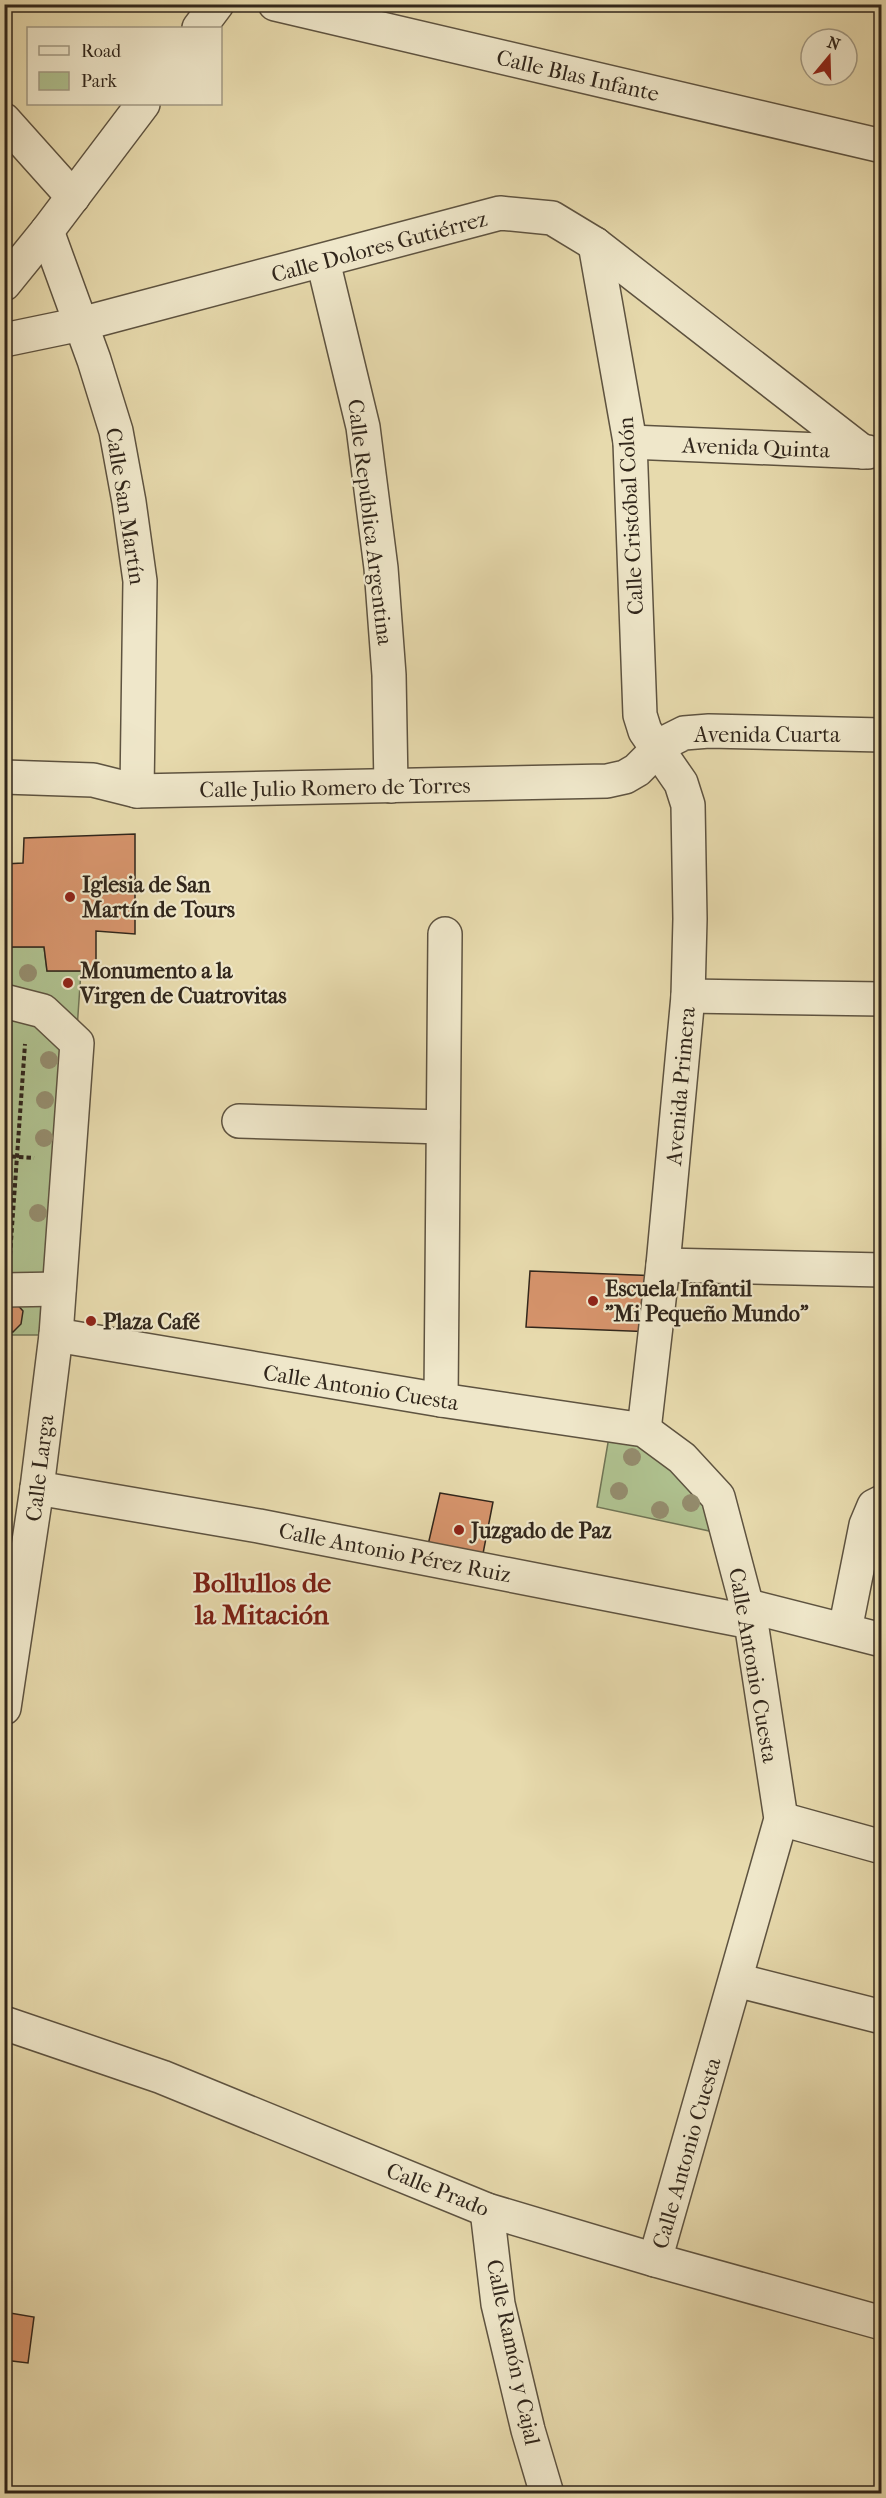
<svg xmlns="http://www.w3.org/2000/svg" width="886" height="2498" font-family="'IM FELL French Canon',serif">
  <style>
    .green { fill: #afc18f; stroke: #707455; stroke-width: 1.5 }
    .building { fill: #d6946c; stroke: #31261b; stroke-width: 1.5 }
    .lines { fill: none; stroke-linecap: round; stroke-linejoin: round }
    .minor-casing { stroke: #5e5340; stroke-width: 36 }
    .path { stroke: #31261b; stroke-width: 4; stroke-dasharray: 4.5 3; stroke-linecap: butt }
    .minor { stroke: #efe7ca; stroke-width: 33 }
    .tree { fill: #948c6d }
    .poi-dot { fill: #8f2418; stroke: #efe7ca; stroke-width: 2 }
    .labels { text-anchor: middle; stroke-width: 4.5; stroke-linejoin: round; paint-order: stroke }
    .street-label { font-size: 22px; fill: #31261b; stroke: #efe7ca }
    .poi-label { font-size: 22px; font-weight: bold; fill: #31261b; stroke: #efe7ca; text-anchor: start }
    .district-label { font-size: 28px; font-weight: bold; fill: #7a1f14; stroke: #efe7ca }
  </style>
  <rect width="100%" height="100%" fill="#e7daad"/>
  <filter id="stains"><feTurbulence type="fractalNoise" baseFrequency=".00333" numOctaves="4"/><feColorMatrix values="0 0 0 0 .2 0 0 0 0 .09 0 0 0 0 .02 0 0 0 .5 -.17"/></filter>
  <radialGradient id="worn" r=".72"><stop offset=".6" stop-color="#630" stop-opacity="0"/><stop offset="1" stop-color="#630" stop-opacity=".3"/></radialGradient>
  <g class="green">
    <path d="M 5,947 L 44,947 L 47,971 L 81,971 L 56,1335 L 5,1335 Z"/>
    <path d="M 611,1425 L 644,1430 L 728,1535 L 597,1507 Z"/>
  </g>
  <g class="building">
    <path d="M 135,834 L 135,934 L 96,931 L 96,971 L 47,971 L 44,947 L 4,947 L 4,864 L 23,863 L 24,838 Z"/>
    <path d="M 530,1271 L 661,1276 L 655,1332 L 526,1327 Z"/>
    <path d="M 4,1301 L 14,1301 L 23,1311 L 21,1324 L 13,1332 L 4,1332 Z"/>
    <path d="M 440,1493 L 493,1502 L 480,1569 L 425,1558 Z"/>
    <path d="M 4,2312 L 34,2317 L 28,2363 L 4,2360 Z"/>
  </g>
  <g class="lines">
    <defs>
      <g id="minor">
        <path d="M 275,4 L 882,146"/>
        <path d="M 199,28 L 217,4"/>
        <path d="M 4,120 L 73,197"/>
        <path d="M 47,231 L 94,360 L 116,431 L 129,502 L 140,581 L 137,791"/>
        <path d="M 595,244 L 630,442 L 640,715 L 645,731 L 681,783 L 688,805 L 690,919 L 688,996 L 663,1265 L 644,1430"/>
        <path d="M 323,261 L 363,427 L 381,568 L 389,675 L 391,786"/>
        <path d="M 4,284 L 47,231 L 143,104"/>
        <path d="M 4,340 L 81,324 L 500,213 L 552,218 L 595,244 L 863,452"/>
        <path d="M 630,442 L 868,452"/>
        <path d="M 4,777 L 93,780 L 137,791 L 607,781 L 625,777 L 637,770 L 657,750 L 670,740 L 684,733 L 709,731 L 882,735"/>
        <path d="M 688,996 L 882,999"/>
        <path d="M 4,1001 L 43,1011 L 77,1043 L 56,1335 L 37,1488 L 4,1708"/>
        <path d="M 239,1121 L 443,1127"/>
        <path d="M 663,1265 L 882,1270"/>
        <path d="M 4,1290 L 59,1289"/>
        <path d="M 56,1335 L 441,1400 L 644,1430 L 682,1458 L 718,1497 L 751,1622 L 781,1819 L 655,2260"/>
        <path d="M 441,1400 L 445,934"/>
        <path d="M 37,1488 L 259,1526 L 751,1622"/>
        <path d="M 748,1606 L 882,1640"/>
        <path d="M 845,1630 L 866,1525 L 874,1506 L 882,1502"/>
        <path d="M 781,1819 L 882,1847"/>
        <path d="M 736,1980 L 882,2017"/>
        <path d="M 4,2023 L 162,2077 L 487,2210 L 655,2260 L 882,2323"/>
        <path d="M 487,2210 L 498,2304 L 528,2430 L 547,2494"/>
      </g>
    </defs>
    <use href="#minor" class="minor-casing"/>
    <g class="path">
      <path d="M 4,1156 L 34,1158"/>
      <path d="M 10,1255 L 25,1044"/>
    </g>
    <use href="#minor" class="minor"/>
  </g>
  <g class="tree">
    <circle cx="28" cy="973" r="9"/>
    <circle cx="49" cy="1060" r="9"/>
    <circle cx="45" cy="1100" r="9"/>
    <circle cx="44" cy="1138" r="9"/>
    <circle cx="38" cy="1213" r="9"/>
    <circle cx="632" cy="1457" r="9"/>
    <circle cx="619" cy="1491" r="9"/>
    <circle cx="691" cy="1503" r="9"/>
    <circle cx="660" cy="1510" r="9"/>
  </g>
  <g class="poi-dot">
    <circle cx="70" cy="897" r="6"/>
    <circle cx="68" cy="983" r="6"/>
    <circle cx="593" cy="1301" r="6"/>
    <circle cx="91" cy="1321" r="6"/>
    <circle cx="459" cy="1530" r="6"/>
  </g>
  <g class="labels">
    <g class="street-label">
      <text transform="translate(578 75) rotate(13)" y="8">Calle Blas Infante</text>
      <text transform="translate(379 246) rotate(-15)" y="8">Calle Dolores Gutiérrez</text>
      <text transform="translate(756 447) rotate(2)" y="8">Avenida Quinta</text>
      <text transform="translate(126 506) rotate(81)" y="8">Calle San Martín</text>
      <text transform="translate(630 516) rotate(-93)" y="8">Calle Cristóbal Colón</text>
      <text transform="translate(371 522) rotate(83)" y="8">Calle República Argentina</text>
      <text x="767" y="742">Avenida Cuarta</text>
      <text transform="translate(335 787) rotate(-1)" y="8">Calle Julio Romero de Torres</text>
      <text transform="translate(680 1086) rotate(-85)" y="8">Avenida Primera</text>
      <text transform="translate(361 1387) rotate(9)" y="8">Calle Antonio Cuesta</text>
      <text transform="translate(39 1468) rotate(-83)" y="8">Calle Larga</text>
      <text transform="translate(395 1552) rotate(11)" y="8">Calle Antonio Pérez Ruiz</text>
      <text transform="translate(754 1665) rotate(80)" y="8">Calle Antonio Cuesta</text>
      <text transform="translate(686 2153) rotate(-74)" y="8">Calle Antonio Cuesta</text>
      <text transform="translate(438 2189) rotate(22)" y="8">Calle Prado</text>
      <text transform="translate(514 2352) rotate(78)" y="8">Calle Ramón y Cajal</text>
    </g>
    <g class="poi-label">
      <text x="82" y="892">Iglesia de San<tspan x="82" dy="25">Martín de Tours</tspan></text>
      <text x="80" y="978">Monumento a la<tspan x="80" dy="25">Virgen de Cuatrovitas</tspan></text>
      <text x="605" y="1296">Escuela Infantil<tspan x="605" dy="25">"Mi Pequeño Mundo"</tspan></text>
      <text x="103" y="1329">Plaza Café</text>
      <text x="471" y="1538">Juzgado de Paz</text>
    </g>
    <g class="district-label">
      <text x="262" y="1592">Bollullos de<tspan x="262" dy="32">la Mitación</tspan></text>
    </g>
  </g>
  <rect width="886" height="2498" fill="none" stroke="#e7daad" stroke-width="24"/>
  <rect x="6" y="6" width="874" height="2486" fill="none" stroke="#31261b" stroke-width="3"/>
  <rect x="12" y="12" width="862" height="2474" fill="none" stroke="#31261b" stroke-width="1.5"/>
  <rect x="27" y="27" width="195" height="78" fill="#efe7ca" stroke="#a39a84" stroke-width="1.5"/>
  <rect x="39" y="46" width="30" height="9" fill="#efe7ca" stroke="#a39a84" stroke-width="1.5"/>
  <text x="81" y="57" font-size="18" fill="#31261b">Road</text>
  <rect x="39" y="72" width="30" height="18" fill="#afc18f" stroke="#a39a84" stroke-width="1.5"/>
  <text x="81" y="87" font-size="18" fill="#31261b">Park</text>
  <g transform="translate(829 57) rotate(19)"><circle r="28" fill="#efe7ca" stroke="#a39a84" stroke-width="1.5"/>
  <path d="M0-4.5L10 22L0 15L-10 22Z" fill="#8f2418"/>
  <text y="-9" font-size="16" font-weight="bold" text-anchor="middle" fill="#31261b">N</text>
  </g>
  <rect width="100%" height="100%" filter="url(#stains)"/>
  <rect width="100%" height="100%" fill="url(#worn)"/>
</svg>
